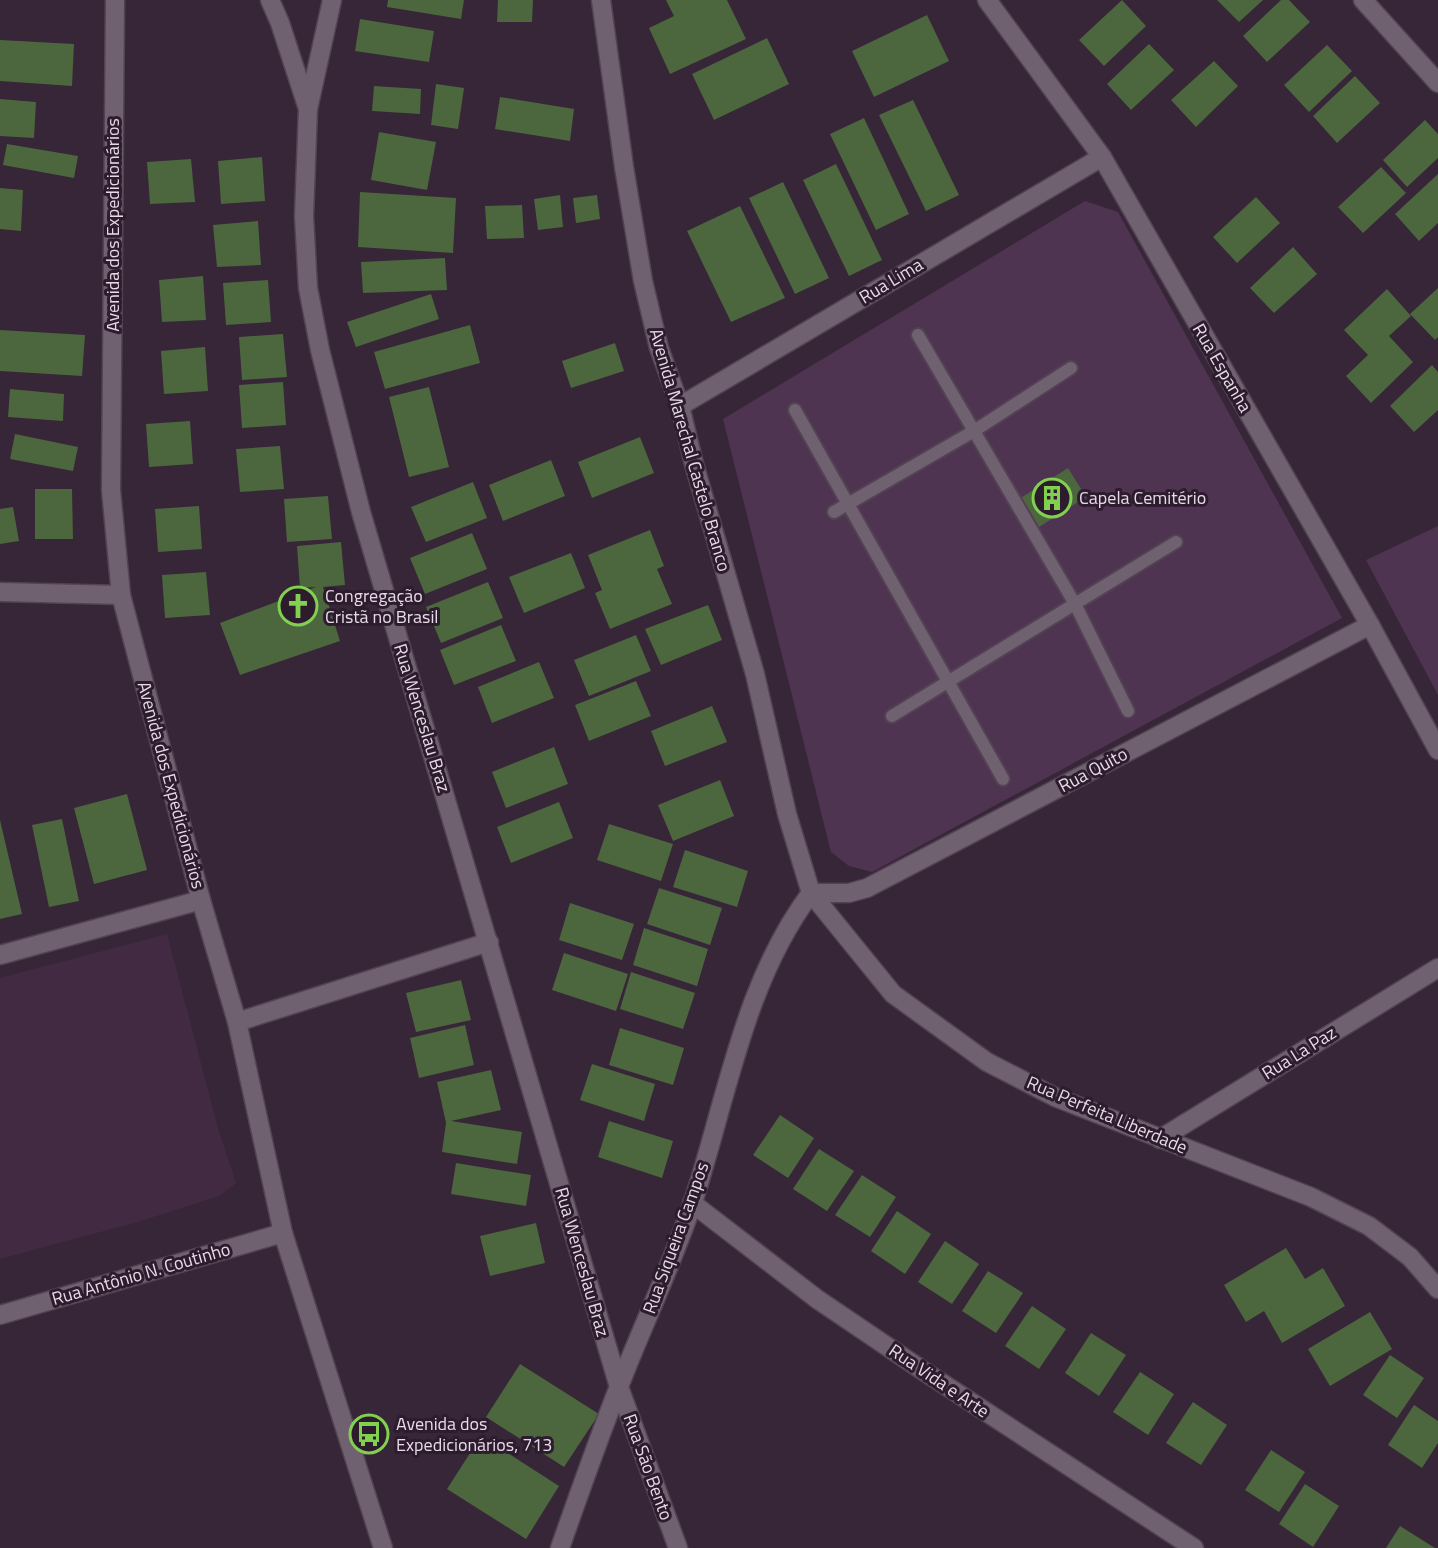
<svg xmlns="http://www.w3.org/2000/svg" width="1438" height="1548" font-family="'Titillium Web',sans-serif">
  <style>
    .built { fill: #422a43 }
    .green { fill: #4e3450 }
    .building { fill: #4c663e }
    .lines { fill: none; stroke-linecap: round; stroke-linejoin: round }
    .lane-casing { stroke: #534254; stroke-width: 16 }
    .street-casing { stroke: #534254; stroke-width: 21 }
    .lane { stroke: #706171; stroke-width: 12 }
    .street { stroke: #706171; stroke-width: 18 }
    .labels { text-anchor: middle; stroke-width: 6; stroke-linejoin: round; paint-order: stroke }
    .street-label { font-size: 18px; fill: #e7dbe8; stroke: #2d1b2e }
    .poi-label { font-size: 18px; fill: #e7dbe8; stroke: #2d1b2e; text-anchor: start }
  </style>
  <rect width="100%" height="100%" fill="#372538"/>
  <path class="built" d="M 167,934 L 218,1128 L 236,1183 L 219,1196 L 141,1221 L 0,1259 L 0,978 Z"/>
  <g class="green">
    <path d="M 1085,201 L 1118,212 L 1342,618 L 872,872 L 849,866 L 831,852 L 723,419 Z"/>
    <path d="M 1438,526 L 1438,695 L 1366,560 Z"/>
  </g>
  <g class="building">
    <path d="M 388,0 L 464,0 L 461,19 L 387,7 Z"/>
    <path d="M 498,0 L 533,0 L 532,22 L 497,22 Z"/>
    <path d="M 666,0 L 727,0 L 746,39 L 670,74 L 649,28 L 674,16 Z"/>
    <path d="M 1122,0 L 1146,26 L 1104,66 L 1079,40 Z"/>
    <path d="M 1217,0 L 1263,0 L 1239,22 Z"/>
    <path d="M 1281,0 L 1289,0 L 1310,22 L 1267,62 L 1243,36 Z"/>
    <path d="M 927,15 L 949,61 L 874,97 L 852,51 Z"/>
    <path d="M 360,19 L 434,31 L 429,62 L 355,51 Z"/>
    <path d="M 767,38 L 789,84 L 714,120 L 692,74 Z"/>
    <path d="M 0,40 L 74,44 L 72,86 L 0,81 Z"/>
    <path d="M 1149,44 L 1174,70 L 1131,110 L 1107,84 Z"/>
    <path d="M 1327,45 L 1352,71 L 1309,112 L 1284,85 Z"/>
    <path d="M 1214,61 L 1238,86 L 1196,127 L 1171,100 Z"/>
    <path d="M 1355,76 L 1380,103 L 1337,143 L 1313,116 Z"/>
    <path d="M 436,84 L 464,88 L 458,129 L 431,125 Z"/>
    <path d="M 374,86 L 421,89 L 420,114 L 372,111 Z"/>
    <path d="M 500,97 L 574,109 L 570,141 L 495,129 Z"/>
    <path d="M 0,99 L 36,102 L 34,138 L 0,136 Z"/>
    <path d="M 913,100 L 959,195 L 926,211 L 879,115 Z"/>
    <path d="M 864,118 L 909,214 L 876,230 L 830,134 Z"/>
    <path d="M 1425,120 L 1438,134 L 1438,158 L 1407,187 L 1383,160 Z"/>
    <path d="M 379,132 L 436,142 L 427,190 L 371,180 Z"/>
    <path d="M 7,144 L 78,156 L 74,178 L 3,165 Z"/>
    <path d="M 262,157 L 265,201 L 221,204 L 218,161 Z"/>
    <path d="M 191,159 L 195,202 L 150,204 L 147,162 Z"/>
    <path d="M 836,164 L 882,260 L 849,276 L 803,180 Z"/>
    <path d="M 1381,167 L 1406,193 L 1363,233 L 1338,207 Z"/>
    <path d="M 1438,174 L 1438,223 L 1419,241 L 1395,214 Z"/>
    <path d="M 783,182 L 829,278 L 795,294 L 749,198 Z"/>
    <path d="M 0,188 L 23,190 L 21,231 L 0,229 Z"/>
    <path d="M 360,192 L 456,198 L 453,253 L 358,247 Z"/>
    <path d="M 560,195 L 563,227 L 538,230 L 534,199 Z"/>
    <path d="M 597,195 L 600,219 L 576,223 L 573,198 Z"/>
    <path d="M 1256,197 L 1280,223 L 1237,263 L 1213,237 Z"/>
    <path d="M 522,205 L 524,238 L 487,239 L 485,206 Z"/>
    <path d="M 740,206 L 785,298 L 731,322 L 687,231 Z"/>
    <path d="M 258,221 L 261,265 L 217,267 L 213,225 Z"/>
    <path d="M 1293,247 L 1317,274 L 1274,313 L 1250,288 Z"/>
    <path d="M 445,258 L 447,290 L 363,293 L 361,262 Z"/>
    <path d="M 203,276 L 206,320 L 162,322 L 159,280 Z"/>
    <path d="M 268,280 L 271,322 L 226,325 L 223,283 Z"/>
    <path d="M 1438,288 L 1438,337 L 1435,340 L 1410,314 Z"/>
    <path d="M 1387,289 L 1411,316 L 1389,336 L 1413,362 L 1371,403 L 1346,376 L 1368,355 L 1344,330 Z"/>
    <path d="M 431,294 L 439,319 L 356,347 L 347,322 Z"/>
    <path d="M 470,325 L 480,363 L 385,389 L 374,352 Z"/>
    <path d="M 0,330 L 85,335 L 82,376 L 0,371 Z"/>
    <path d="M 283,334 L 287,377 L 242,380 L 239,337 Z"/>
    <path d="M 615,343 L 624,371 L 571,388 L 562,361 Z"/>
    <path d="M 205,347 L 208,391 L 164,394 L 161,351 Z"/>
    <path d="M 1432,365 L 1438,372 L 1438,410 L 1414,432 L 1390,406 Z"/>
    <path d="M 283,382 L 286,425 L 242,428 L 239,385 Z"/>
    <path d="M 429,387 L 449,467 L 409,477 L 389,397 Z"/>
    <path d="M 10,389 L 64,394 L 63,421 L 8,417 Z"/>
    <path d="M 190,421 L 193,464 L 149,467 L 146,424 Z"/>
    <path d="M 15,434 L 78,447 L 73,471 L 10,459 Z"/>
    <path d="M 640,437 L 654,473 L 592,498 L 578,462 Z"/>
    <path d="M 280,446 L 284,489 L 240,492 L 236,449 Z"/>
    <path d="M 551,460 L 565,496 L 503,521 L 489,485 Z"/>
    <path d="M 1068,468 L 1086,497 L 1036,529 L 1019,499 Z"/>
    <path d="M 473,482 L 487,518 L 426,542 L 411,507 Z"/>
    <path d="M 35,489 L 72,489 L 73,539 L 35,539 Z"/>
    <path d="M 328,496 L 332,539 L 287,542 L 284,499 Z"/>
    <path d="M 199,506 L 202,549 L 158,552 L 155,509 Z"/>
    <path d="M 13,507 L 19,541 L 0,544 L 0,509 Z"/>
    <path d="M 650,530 L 664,566 L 657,569 L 672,604 L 610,629 L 595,593 L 602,590 L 588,555 Z"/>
    <path d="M 472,533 L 487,569 L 425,594 L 410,558 Z"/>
    <path d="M 341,542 L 345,585 L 323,587 L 340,641 L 240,675 L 220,623 L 316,587 L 300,588 L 297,546 Z"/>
    <path d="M 571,553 L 585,588 L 524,613 L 509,577 Z"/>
    <path d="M 206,572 L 210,615 L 165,618 L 162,575 Z"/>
    <path d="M 488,582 L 503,618 L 441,643 L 426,607 Z"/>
    <path d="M 708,605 L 722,640 L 661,665 L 645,629 Z"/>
    <path d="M 501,625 L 516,661 L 454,685 L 440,650 Z"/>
    <path d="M 636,635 L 651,671 L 589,696 L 574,660 Z"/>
    <path d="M 539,662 L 554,698 L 492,723 L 478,687 Z"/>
    <path d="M 636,681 L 651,716 L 589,741 L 575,705 Z"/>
    <path d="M 712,706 L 727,742 L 665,766 L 651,731 Z"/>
    <path d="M 554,747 L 568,784 L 506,808 L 492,772 Z"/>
    <path d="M 720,780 L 734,816 L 673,841 L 658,805 Z"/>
    <path d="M 127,794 L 147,870 L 94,884 L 74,808 Z"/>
    <path d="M 559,802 L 573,838 L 511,863 L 497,827 Z"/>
    <path d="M 62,819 L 79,901 L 49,907 L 32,825 Z"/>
    <path d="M 0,820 L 22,914 L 0,919 Z"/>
    <path d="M 609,824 L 673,844 L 661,881 L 597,860 Z"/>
    <path d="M 685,850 L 748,871 L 737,907 L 673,887 Z"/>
    <path d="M 659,888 L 722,908 L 710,945 L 647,924 Z"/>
    <path d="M 570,903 L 634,924 L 622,960 L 559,940 Z"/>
    <path d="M 644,928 L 708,949 L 697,986 L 633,965 Z"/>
    <path d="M 564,953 L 628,974 L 616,1011 L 552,990 Z"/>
    <path d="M 631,972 L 695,993 L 683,1029 L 620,1009 Z"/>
    <path d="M 461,980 L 471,1020 L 416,1032 L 406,993 Z"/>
    <path d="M 465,1025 L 474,1065 L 419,1078 L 410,1038 Z"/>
    <path d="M 620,1028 L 684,1048 L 673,1085 L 609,1065 Z"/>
    <path d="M 592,1064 L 655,1084 L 644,1121 L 580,1100 Z"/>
    <path d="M 491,1070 L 501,1110 L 451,1121 L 522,1132 L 517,1164 L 442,1152 L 446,1123 L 437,1082 Z"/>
    <path d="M 780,1115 L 814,1138 L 788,1178 L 753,1155 Z"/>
    <path d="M 609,1121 L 673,1141 L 662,1178 L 598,1157 Z"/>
    <path d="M 819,1149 L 854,1171 L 827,1211 L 793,1189 Z"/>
    <path d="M 456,1163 L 531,1175 L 526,1206 L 451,1194 Z"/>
    <path d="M 862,1175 L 896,1197 L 870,1237 L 835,1215 Z"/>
    <path d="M 897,1211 L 931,1234 L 905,1274 L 871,1251 Z"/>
    <path d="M 536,1223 L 545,1263 L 490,1276 L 480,1236 Z"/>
    <path d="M 945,1241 L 979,1264 L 952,1304 L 918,1282 Z"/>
    <path d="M 1286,1248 L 1305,1279 L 1323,1268 L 1345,1306 L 1282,1343 L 1264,1311 L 1246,1322 L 1224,1285 Z"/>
    <path d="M 988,1271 L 1023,1293 L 996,1333 L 962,1311 Z"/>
    <path d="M 1032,1306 L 1066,1329 L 1039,1369 L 1005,1346 Z"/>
    <path d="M 1370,1312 L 1392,1349 L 1330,1386 L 1308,1349 Z"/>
    <path d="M 1091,1333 L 1126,1355 L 1099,1396 L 1065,1373 Z"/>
    <path d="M 1390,1355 L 1424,1378 L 1397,1418 L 1363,1395 Z"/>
    <path d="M 520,1364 L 599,1414 L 564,1467 L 486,1417 Z"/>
    <path d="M 1140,1372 L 1174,1394 L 1148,1435 L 1113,1412 Z"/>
    <path d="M 1193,1402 L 1227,1425 L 1201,1465 L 1166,1443 Z"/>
    <path d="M 1414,1405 L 1438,1421 L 1438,1443 L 1422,1468 L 1388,1445 Z"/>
    <path d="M 481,1436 L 559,1486 L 526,1539 L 447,1489 Z"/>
    <path d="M 1271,1450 L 1305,1472 L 1279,1512 L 1245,1490 Z"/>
    <path d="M 1305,1484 L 1339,1506 L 1313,1547 L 1279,1524 Z"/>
    <path d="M 1400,1526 L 1435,1548 L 1386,1548 Z"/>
  </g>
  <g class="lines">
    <defs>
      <g id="lane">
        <path d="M 918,335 L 1075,604 L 1128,711"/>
        <path d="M 795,410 L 1003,779"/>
        <path d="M 834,512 L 974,431 L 1071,368"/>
        <path d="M 892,716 L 1176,542"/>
      </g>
      <g id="street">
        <path d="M 115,0 L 111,490 L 121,595 L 201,900 L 237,1022 L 283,1233 L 383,1548"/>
        <path d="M 270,0 L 280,23 L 308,109 L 304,216 L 308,288 L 320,350 L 361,512 L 619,1387 L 678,1548"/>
        <path d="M 601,0 L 624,167 L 643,281 L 659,348 L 680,406 L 694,464 L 755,674 L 787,814 L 811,893 L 893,994 L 987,1062 L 1055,1097 L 1311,1197 L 1369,1226 L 1410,1257 L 1438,1289"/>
        <path d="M 987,0 L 1102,157 L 1370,625 L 1438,750"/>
        <path d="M 1363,0 L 1438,83"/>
        <path d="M 308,109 L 332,0"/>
        <path d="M 680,406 L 1102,157"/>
        <path d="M 0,592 L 121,595"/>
        <path d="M 811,893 L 849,893 L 867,888 L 1370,625"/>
        <path d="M 0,955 L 201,900"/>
        <path d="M 237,1022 L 489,942"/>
        <path d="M 1160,1139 L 1438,968"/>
        <path d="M 692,1203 L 817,1299 L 922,1370 L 1194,1548"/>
        <path d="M 0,1315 L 283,1233"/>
        <path d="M 560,1548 C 581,1488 602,1428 626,1369 C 648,1314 674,1259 693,1202 C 727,1098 744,982 811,893"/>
      </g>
    </defs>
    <use href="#lane" class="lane-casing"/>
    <use href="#street" class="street-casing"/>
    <use href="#lane" class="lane"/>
    <use href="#street" class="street"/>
  </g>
  <defs>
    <symbol id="building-ring" viewBox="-11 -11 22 22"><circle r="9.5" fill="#2d1b2e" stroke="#82d04f" stroke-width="1.5"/><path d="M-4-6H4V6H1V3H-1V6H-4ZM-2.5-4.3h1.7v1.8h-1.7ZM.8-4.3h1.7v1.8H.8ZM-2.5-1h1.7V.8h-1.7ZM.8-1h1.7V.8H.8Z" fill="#82d04f"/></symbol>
    <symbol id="church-ring" viewBox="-11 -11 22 22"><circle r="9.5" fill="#2d1b2e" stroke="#82d04f" stroke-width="1.5"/><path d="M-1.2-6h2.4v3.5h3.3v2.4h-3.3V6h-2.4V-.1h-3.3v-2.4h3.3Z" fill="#82d04f"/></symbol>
    <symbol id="bus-ring" viewBox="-11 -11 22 22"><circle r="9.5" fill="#2d1b2e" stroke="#82d04f" stroke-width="1.5"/><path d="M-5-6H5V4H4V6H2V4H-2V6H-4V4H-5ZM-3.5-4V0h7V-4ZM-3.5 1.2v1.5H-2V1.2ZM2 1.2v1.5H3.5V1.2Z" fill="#82d04f"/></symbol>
  </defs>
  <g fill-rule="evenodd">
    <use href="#building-ring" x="1030" y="476" width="44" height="44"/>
    <use href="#church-ring" x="276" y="584" width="44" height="44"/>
    <use href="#bus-ring" x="347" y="1412" width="44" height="44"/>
  </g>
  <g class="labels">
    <g class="street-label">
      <text transform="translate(113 225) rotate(-90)" y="6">Avenida dos Expedicionários</text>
      <text transform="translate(891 281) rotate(-31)" y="6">Rua Lima</text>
      <text transform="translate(1222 368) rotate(60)" y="6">Rua Espanha</text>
      <text transform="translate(690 450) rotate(74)" y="6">Avenida Marechal Castelo Branco</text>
      <text transform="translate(422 718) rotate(73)" y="6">Rua Wenceslau Braz</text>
      <text transform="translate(1093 770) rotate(-28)" y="6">Rua Quito</text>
      <text transform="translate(171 785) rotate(75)" y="6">Avenida dos Expedicionários</text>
      <text transform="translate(1299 1053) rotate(-32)" y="6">Rua La Paz</text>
      <text transform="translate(1107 1115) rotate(23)" y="6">Rua Perfeita Liberdade</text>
      <text transform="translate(676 1238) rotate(-70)" y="6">Rua Siqueira Campos</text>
      <text transform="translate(582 1262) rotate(74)" y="6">Rua Wenceslau Braz</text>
      <text transform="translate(141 1274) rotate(-16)" y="6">Rua Antônio N. Coutinho</text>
      <text transform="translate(939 1381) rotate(34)" y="6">Rua Vida e Arte</text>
      <text transform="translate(648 1467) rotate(70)" y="6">Rua São Bento</text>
    </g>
    <g class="poi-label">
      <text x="1079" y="504">Capela Cemitério</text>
      <text x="325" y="602">Congregação<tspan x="325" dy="21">Cristã no Brasil</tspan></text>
      <text x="396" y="1430">Avenida dos<tspan x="396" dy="21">Expedicionários, 713</tspan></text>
    </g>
  </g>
</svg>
